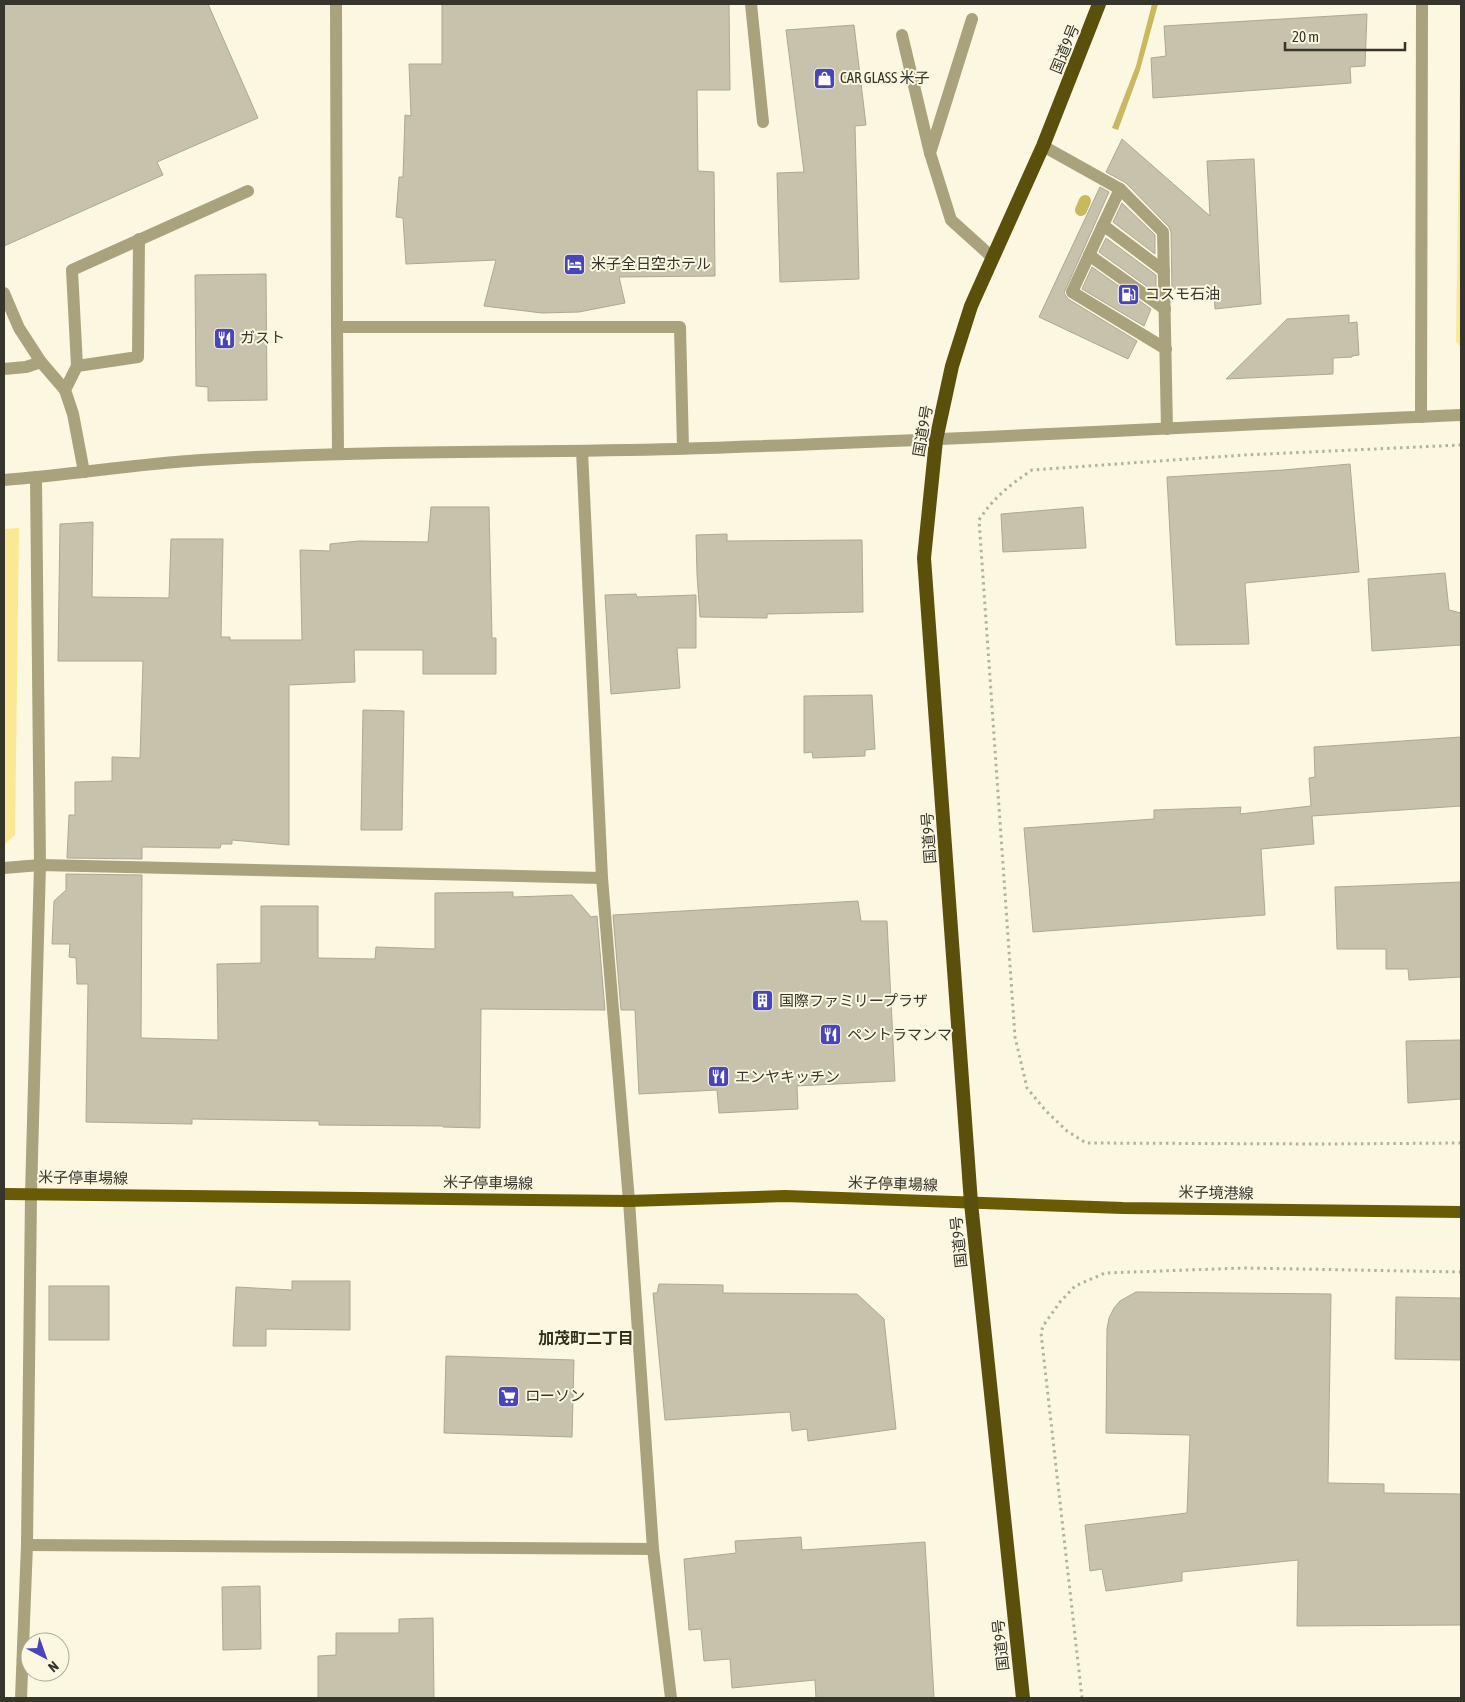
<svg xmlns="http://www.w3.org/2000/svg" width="1465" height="1702" font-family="'Asap Condensed','Noto Sans JP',sans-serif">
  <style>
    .green { fill: #fae992 }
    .water { fill: #cab85e }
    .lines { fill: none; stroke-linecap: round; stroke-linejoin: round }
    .stream { stroke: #cab85e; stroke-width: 12 }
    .building { fill: #c6c2ac; stroke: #aca893 }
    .path { stroke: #b4b19f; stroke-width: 3; stroke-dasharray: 2.5 4; stroke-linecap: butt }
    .service { stroke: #a9a27d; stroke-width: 12 }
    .minor { stroke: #a9a27d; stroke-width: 12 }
    .tertiary { stroke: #a9a27d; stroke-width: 12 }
    .primary { stroke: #695b04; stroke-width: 12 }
    .trunk { stroke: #5a4f0b; stroke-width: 14 }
    .labels { text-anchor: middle; stroke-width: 4; stroke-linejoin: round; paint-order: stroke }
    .street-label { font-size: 15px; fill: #36352c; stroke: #fcf7e1 }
    .poi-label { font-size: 15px; fill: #36352c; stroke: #fcf7e1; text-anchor: start }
    .neighbourhood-label { font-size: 16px; font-weight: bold; fill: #312e1c; stroke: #fcf7e1 }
  </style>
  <rect width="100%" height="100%" fill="#fcf7e1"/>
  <g class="green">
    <path d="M 1461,4 L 1461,347 L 1456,342 Z"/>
    <path d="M 19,528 L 15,835 L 4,845 L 4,529 Z"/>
  </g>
  <path class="water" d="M 1152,4 L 1158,4 L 1140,70 L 1118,130 L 1112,128 L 1136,66 Z"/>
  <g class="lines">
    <path class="stream" d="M 1081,210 L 1085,201"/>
  </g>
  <g class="building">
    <path d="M 4,4 L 208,4 L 258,118 L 157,162 L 163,175 L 4,246 Z"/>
    <path d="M 442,4 L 729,4 L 730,90 L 697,90 L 698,171 L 714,172 L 715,276 L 619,277 L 625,303 L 579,312 L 542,313 L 484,306 L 496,260 L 406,264 L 403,218 L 396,217 L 399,177 L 403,177 L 405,115 L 411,116 L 409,64 L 442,64 Z"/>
    <path d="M 1367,14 L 1365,66 L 1350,67 L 1351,83 L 1153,98 L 1151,58 L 1166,56 L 1164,26 Z"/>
    <path d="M 854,25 L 866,125 L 855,126 L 859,279 L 780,282 L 777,173 L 804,172 L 786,30 Z"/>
    <path d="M 1122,139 L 1210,216 L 1207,161 L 1254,159 L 1261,304 L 1215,309 L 1214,287 L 1172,289 L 1171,232 L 1169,227 L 1126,183 L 1106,172 Z"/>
    <path d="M 1100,187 L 1109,192 L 1064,293 L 1068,299 L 1137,341 L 1128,359 L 1039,317 Z"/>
    <path d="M 1122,203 L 1155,235 L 1155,254 L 1113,222 Z"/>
    <path d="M 1106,238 L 1156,275 L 1156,293 L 1099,252 Z"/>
    <path d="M 1092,267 L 1151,309 L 1144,326 L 1082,289 Z"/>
    <path d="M 266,274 L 267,400 L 208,401 L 208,387 L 196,386 L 195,275 Z"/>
    <path d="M 1349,315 L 1349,323 L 1357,322 L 1359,355 L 1352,356 L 1352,357 L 1333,358 L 1333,374 L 1226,379 L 1287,319 Z"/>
    <path d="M 1350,464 L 1359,572 L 1245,583 L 1249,644 L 1176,645 L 1167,477 L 1283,470 Z"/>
    <path d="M 431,507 L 489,507 L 492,638 L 496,638 L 496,674 L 423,674 L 423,650 L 354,650 L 355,682 L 289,685 L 289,845 L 232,840 L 232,844 L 221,844 L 220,848 L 142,847 L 142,859 L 67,858 L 69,815 L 75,815 L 75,782 L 112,781 L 112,757 L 140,758 L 143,661 L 58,661 L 60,524 L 93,522 L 92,597 L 169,598 L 171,539 L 223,539 L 221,637 L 230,637 L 230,640 L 302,640 L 300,550 L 330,551 L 330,544 L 359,541 L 428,542 Z"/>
    <path d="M 1083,507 L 1086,548 L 1003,552 L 1001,514 Z"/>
    <path d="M 727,534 L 727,541 L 862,540 L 863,612 L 767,614 L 767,618 L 700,617 L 697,574 L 696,535 Z"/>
    <path d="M 1445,573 L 1449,610 L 1461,613 L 1461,645 L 1372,651 L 1368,579 Z"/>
    <path d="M 636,594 L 637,597 L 696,595 L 696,648 L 677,648 L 680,688 L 611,694 L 605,595 Z"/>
    <path d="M 872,695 L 875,749 L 865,750 L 865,756 L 813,758 L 812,752 L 804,753 L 804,696 Z"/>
    <path d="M 363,710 L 404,711 L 402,830 L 361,830 Z"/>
    <path d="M 1461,737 L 1461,806 L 1312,816 L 1314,844 L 1261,849 L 1265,915 L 1033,932 L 1024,828 L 1154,819 L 1154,810 L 1241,807 L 1240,814 L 1311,806 L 1309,778 L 1315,777 L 1314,747 Z"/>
    <path d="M 66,874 L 142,875 L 141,1038 L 218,1040 L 217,964 L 261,963 L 261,906 L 318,906 L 318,958 L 375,959 L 376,947 L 435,949 L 435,893 L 513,892 L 513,897 L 572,895 L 591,917 L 597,916 L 605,1010 L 481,1009 L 480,1128 L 443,1127 L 443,1126 L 319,1125 L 319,1121 L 192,1119 L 192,1124 L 86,1122 L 88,984 L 77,984 L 76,958 L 69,957 L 70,944 L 52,944 L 54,901 L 66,890 Z"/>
    <path d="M 1461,882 L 1461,977 L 1409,980 L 1408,969 L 1386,969 L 1386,949 L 1337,949 L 1335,887 Z"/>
    <path d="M 858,901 L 861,921 L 887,921 L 895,1081 L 797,1086 L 798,1109 L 719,1113 L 717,1090 L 639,1094 L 635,1010 L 621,1010 L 613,915 Z"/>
    <path d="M 1461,1040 L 1461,1099 L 1408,1103 L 1406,1041 Z"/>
    <path d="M 292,1281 L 350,1281 L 350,1330 L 266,1329 L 266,1346 L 233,1346 L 236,1287 L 292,1290 Z"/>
    <path d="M 659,1284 L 723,1285 L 723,1293 L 857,1294 L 884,1319 L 896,1429 L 808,1441 L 807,1429 L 792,1431 L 790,1412 L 665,1420 L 653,1293 L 657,1293 Z"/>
    <rect x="49" y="1286" width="60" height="54"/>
    <path d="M 1136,1292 L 1331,1294 L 1328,1483 L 1384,1484 L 1384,1493 L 1461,1494 L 1461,1625 L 1297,1626 L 1298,1560 L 1182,1572 L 1182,1581 L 1106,1591 L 1102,1569 L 1090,1571 L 1085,1525 L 1187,1513 L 1190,1435 L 1106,1433 L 1107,1329 L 1109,1318 L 1114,1308 L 1120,1301 Z"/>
    <path d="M 1396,1297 L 1461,1298 L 1461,1360 L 1395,1359 Z"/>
    <path d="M 446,1356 L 574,1360 L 572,1437 L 444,1433 Z"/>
    <path d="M 801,1537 L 802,1550 L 925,1542 L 934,1698 L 816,1698 L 815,1680 L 732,1688 L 730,1659 L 704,1661 L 701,1629 L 689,1630 L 684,1559 L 736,1553 L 735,1541 Z"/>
    <path d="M 260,1586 L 261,1649 L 223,1650 L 222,1587 Z"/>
    <path d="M 433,1618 L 434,1698 L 318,1698 L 318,1656 L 336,1655 L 336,1633 L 399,1633 L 399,1619 Z"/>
  </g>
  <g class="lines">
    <g class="path">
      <path d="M 1461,445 L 1244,455 L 1032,470 C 1011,484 993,498 979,520 L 1015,1037 L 1027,1088 L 1046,1111 L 1067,1131 L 1086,1143 L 1324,1144 L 1461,1143"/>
      <path d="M 1082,1698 L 1041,1333 L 1043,1326 L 1060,1302 L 1075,1286 L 1105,1273 L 1244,1268 L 1461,1272"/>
    </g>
    <g class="service">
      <path d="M 336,4 L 337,327"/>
      <path d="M 751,4 L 763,122"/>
      <path d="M 972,19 L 930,153 L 951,220 L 992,257"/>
      <path d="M 902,35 L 930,153"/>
      <path d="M 1043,146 L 1120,189 L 1163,232 L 1167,429"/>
      <path d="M 1120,189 L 1103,225 L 1164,271"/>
      <path d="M 1103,225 L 1072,292 L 1166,349"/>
      <path d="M 1089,255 L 1165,309"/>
      <path d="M 4,293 L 19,328 L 41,362 L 65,390"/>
      <path d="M 77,366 L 138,357 L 139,239"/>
      <path d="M 4,369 L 26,367 L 41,362"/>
      <path d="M 338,454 L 337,327 L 680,327 L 683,448"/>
      <path d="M 84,472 L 73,414 L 65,390 L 77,366 L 72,270 L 248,191"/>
    </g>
    <g class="minor">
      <path d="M 582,451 L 602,878 L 629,1201 L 653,1549 L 671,1698"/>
      <path d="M 4,868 L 40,865 L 602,878"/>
      <path d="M 27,1545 L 653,1549"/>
      <path d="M 21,1698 L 27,1545 L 31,1194 L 40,865 L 36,477"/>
    </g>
    <g class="tertiary">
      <path d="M 1421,417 L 1422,4"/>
      <path d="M 4,480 C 70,475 135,464 201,460 C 359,450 519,453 677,449 C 939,441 1200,426 1461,415"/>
    </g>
    <path class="primary" d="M 4,1194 L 629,1201 L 785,1196 L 1123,1208 L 1461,1212"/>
    <path class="trunk" d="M 1023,1698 L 971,1203 L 924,558 L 936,440 L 952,366 L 971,306 L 1043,146 L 1099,4"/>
  </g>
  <defs>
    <symbol id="shop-square" viewBox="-11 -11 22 22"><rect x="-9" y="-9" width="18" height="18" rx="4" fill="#4844bb" stroke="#fcf7e1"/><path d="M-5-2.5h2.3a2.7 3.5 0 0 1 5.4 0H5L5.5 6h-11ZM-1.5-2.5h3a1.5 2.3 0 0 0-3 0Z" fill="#fff"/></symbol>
    <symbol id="hotel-square" viewBox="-11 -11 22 22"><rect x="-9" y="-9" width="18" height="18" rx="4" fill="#4844bb" stroke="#fcf7e1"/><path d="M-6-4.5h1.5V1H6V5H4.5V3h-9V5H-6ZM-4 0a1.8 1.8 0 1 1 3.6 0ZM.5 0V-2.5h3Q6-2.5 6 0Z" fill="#fff"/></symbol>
    <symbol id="fuel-square" viewBox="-11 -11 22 22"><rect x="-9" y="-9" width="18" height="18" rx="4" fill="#4844bb" stroke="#fcf7e1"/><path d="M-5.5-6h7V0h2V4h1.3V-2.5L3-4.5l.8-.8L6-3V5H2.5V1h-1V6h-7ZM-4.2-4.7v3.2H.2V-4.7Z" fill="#fff"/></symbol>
    <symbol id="restaurant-square" viewBox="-11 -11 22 22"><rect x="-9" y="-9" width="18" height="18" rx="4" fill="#4844bb" stroke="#fcf7e1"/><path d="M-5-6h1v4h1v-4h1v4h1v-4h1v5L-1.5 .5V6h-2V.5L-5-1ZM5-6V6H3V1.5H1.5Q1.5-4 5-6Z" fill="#fff"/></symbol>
    <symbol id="building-square" viewBox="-11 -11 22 22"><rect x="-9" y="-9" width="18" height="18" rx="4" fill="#4844bb" stroke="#fcf7e1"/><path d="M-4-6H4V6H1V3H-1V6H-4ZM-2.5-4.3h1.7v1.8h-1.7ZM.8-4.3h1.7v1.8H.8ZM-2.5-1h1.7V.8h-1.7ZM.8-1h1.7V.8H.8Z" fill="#fff"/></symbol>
    <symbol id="supermarket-square" viewBox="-11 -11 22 22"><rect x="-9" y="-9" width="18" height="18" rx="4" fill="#4844bb" stroke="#fcf7e1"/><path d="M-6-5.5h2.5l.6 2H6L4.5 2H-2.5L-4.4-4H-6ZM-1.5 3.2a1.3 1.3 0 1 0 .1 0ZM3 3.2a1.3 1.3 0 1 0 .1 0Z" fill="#fff"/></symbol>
  </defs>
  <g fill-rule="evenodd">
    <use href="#shop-square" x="812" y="66" width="25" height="25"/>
    <use href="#hotel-square" x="562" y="252" width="25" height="25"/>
    <use href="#fuel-square" x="1116" y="282" width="25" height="25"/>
    <use href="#restaurant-square" x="212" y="326" width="25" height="25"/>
    <use href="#building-square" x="750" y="988" width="25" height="25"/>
    <use href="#restaurant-square" x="818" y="1022" width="25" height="25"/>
    <use href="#restaurant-square" x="706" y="1064" width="25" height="25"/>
    <use href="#supermarket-square" x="496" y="1384" width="25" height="25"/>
  </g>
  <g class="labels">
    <g class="street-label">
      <text transform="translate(1065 49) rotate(-68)" y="5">国道9号</text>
      <text transform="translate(923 431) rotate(-80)" y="5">国道9号</text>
      <text transform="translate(929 838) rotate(-94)" y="5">国道9号</text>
      <text transform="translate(83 1178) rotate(1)" y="5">米子停車場線</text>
      <text transform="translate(488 1183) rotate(1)" y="5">米子停車場線</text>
      <text transform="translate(893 1184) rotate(2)" y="5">米子停車場線</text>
      <text transform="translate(1216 1193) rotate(1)" y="5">米子境港線</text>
      <text transform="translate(959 1242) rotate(-96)" y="5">国道9号</text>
      <text transform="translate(1001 1645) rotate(-96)" y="5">国道9号</text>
    </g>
    <g class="poi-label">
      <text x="840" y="83">CAR GLASS 米子</text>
      <text x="591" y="269">米子全日空ホテル</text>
      <text x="1145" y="299">コスモ石油</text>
      <text x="240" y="343">ガスト</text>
      <text x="779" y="1006">国際ファミリープラザ</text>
      <text x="847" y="1040">ペントラマンマ</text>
      <text x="735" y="1082">エンヤキッチン</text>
      <text x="525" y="1401">ローソン</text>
    </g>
    <g class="neighbourhood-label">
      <text x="586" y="1344">加茂町二丁目</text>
    </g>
  </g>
  <rect width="1465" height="1702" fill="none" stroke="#36352c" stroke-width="10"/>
  <g transform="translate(45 1657) rotate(139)"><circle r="24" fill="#fcf7e1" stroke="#ada999"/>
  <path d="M0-4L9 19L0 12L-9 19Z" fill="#4844bb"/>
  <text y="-8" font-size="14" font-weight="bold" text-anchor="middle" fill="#36352c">N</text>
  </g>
  <path d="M1285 42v8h120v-8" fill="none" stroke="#36352c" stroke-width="2.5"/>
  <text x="1292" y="42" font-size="15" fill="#36352c" stroke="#fcf7e1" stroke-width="4" paint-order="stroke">20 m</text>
</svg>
